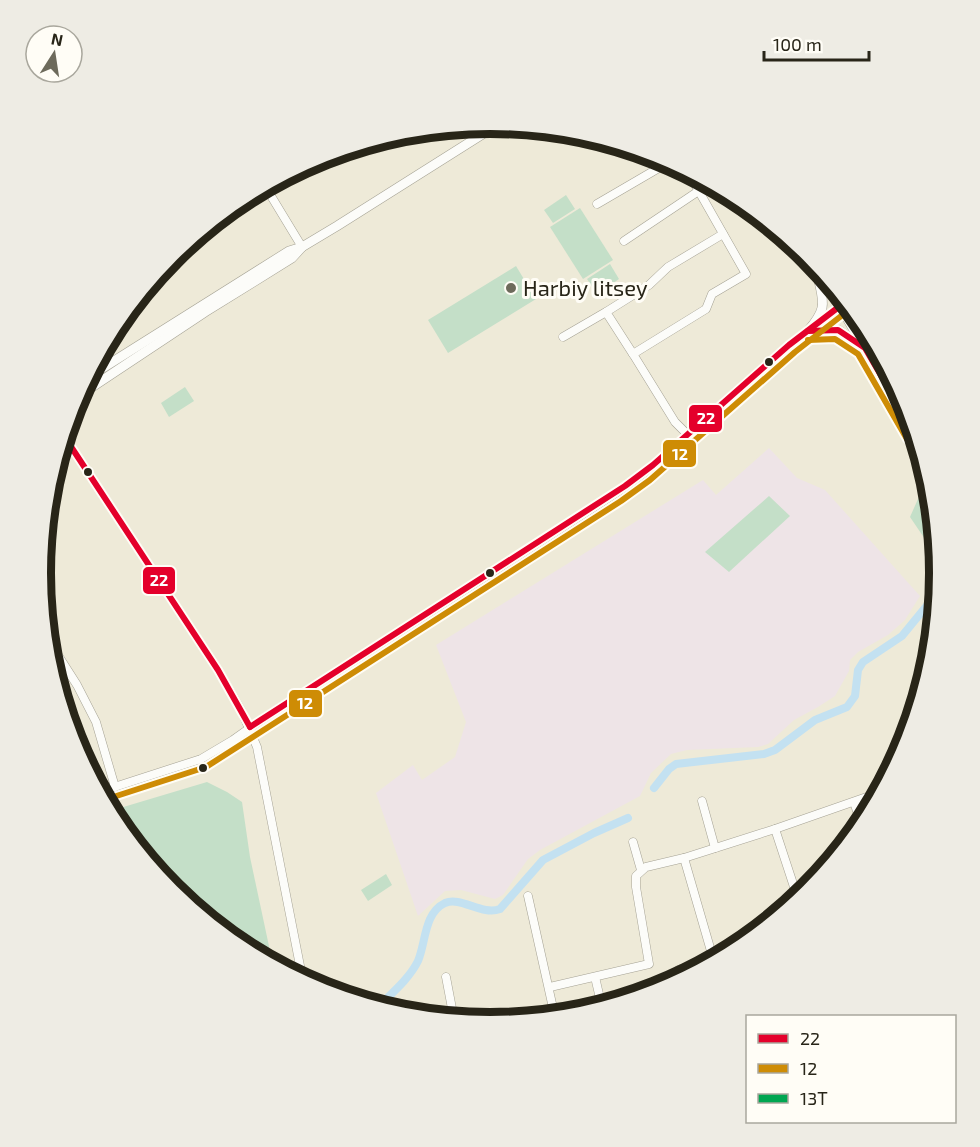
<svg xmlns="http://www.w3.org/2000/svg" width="980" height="1147" font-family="'Exo 2',sans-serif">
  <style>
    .industrial { fill: #eee4e7 }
    .green { fill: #c4dfc8 }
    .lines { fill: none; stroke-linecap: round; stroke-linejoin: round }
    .canal { stroke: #c3e1f1; stroke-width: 8 }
    .minor-casing { stroke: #a5a294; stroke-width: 9 }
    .major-casing { stroke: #a5a294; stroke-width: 10 }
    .minor { stroke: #fcfcf9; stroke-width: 8 }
    .major { stroke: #fcfcf9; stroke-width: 9 }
    .bus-1-casing { stroke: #fffdf6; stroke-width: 10 }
    .bus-2-casing { stroke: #fffdf6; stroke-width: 10 }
    .bus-3-casing { stroke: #fffdf6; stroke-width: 10 }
    .bus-1 { stroke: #e4002b; stroke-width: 6 }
    .bus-2 { stroke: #ce8c05; stroke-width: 6 }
    .bus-3 { stroke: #00a651; stroke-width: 6 }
    .poi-dot { fill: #6d6a5b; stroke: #fffdf6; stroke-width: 2 }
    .bus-dot { fill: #282518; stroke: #fffdf6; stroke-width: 2 }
    .labels { text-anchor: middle; stroke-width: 6; stroke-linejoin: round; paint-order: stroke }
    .poi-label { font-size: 22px; fill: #282518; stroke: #fffdf6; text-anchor: start }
    .rim { fill: none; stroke: #282518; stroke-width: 8 }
    .line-badge { stroke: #fffdf6; stroke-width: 2 }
    .badge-label { font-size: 16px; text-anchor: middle; font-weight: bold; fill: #fff }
  </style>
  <rect width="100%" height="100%" fill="#eeead8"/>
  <path class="industrial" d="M 769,448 L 797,478 L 825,490 L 920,596 L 905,620 L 888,635 L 858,652 L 850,660 L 849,671 L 835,696 L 818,707 L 794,720 L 768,744 L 758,747 L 687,750 L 671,754 L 651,773 L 640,796 L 540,850 L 528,859 L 503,895 L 495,899 L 461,890 L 445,891 L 418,916 L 376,793 L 413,765 L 422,780 L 455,757 L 466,722 L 436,645 L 703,480 L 716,495 Z"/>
  <g class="green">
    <path d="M 566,195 L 575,209 L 553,223 L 544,210 Z"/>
    <path d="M 580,208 L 613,260 L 583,279 L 550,227 Z"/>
    <path d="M 610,264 L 619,279 L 597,294 L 587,279 Z"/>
    <path d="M 516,266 L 536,299 L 448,353 L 428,320 Z"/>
    <path d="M 185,387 L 194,401 L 169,417 L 161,403 Z"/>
    <path d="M 922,490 L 923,498 L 935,531 L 937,553 L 929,545 L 910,517 Z"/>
    <path d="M 769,496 L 790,516 L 729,572 L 705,552 Z"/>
    <path d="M 207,782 L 227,792 L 242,802 L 250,857 L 273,965 L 240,947 L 172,891 L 116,823 L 110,811 Z"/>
    <path d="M 386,874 L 392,885 L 368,901 L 361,890 Z"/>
  </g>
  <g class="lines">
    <g class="canal">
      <path d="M 654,788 L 669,769 L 676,764 L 764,754 L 775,750 L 815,720 L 847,707 L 855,696 L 858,670 L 863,662 L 902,636 L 938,592"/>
      <path d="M 378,1007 C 392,993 409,979 418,961 C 426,942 424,913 445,903 C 461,896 482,916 500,909 L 543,860 L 594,833 L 628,818"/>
    </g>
    <defs>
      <g id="minor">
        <path d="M 265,186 L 302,247"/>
        <path d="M 597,204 L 669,162"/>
        <path d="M 624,241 L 709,184"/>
        <path d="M 563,337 L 606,312"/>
        <path d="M 633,354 L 606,312 L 649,285 L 668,267 L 723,234"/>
        <path d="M 687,434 L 675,422 L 633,354 L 706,309 L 712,294 L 746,274 L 688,172"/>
        <path d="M 64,436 L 218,670 L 241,710 L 257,747 L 303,981"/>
        <path d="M 47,638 L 77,685 L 96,722 L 115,787"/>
        <path d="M 99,792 L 201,759 L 233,740 L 267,716 L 616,493 L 644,473 L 789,345 L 840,306"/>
        <path d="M 702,801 L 715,848"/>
        <path d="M 854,802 L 862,826"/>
        <path d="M 775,829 L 798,899"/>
        <path d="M 633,842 L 641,870"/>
        <path d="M 528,896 L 555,1017"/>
        <path d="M 678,970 L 713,958 L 684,858"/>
        <path d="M 446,977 L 454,1019"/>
        <path d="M 595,977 L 602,1007"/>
        <path d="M 550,987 L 649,964 L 636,887 L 636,876 L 646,867 L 684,858 L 775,829 L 881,792"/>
      </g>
      <g id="major">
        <path d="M 817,267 L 915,434"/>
        <path d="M 850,307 L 855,323"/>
        <path d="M 808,331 C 830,305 822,302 817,270"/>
        <path d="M 808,331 L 838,330 L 860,345"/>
        <path d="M 87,378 L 289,251 L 302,247 L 337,226 L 497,125"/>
        <path d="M 77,397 L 205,312 L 292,258 L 302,247"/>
      </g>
    </defs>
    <use href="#minor" class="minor-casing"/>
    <use href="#major" class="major-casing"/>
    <use href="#minor" class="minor"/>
    <use href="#major" class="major"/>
    <defs>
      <g id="bus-1">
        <path d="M 808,331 L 838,330 L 865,348 L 915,434"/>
        <path d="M 64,436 L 218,670 L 250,727"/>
        <path d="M 250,727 L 625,486 L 653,465 L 789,345 L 840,306 L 844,299"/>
      </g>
      <g id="bus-2">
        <path d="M 808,340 L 835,339 L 858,354 L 907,439"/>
        <path d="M 104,800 L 206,767 L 621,501 L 650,480 L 795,352 L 845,313 L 850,307"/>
      </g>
      <path id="bus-3" d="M 853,311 L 894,381"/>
    </defs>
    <use href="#bus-1" class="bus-1-casing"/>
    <use href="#bus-2" class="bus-2-casing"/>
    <use href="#bus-3" class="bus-3-casing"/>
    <use href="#bus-1" class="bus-1"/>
    <use href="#bus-2" class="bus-2"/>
    <use href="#bus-3" class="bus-3"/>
  </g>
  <circle class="poi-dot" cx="511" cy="288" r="6"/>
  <g class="bus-dot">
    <circle cx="769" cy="362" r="5"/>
    <circle cx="88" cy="472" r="5"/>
    <circle cx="490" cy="573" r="5"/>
    <circle cx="203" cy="768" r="5"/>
  </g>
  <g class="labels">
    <g class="poi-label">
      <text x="523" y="296">Harbiy litsey</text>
    </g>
  </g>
  <path d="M0 0H980V1147H0ZM51 573a439 439 0 1 1 878 0a439 439 0 1 1-878 0Z" fill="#eeece4" fill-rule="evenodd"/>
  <path class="rim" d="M51 573a439 439 0 1 1 878 0a439 439 0 1 1-878 0Z"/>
  <g class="line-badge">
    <rect x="688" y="404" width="35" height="29" rx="6" fill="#e4002b"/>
    <rect x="662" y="439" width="35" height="29" rx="6" fill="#ce8c05"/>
    <rect x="142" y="566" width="34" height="29" rx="6" fill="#e4002b"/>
    <rect x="288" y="689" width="35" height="29" rx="6" fill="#ce8c05"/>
  </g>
  <g class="badge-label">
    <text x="706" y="424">22</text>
    <text x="680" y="460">12</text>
    <text x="159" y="586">22</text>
    <text x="305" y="709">12</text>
  </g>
  <rect x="746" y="1015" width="210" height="108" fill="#fffdf6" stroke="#a9a79d" stroke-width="1.5"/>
  <rect x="758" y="1034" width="30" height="9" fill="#e4002b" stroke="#a9a79d" stroke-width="1.5"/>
  <text x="800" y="1045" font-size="18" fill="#282518">22</text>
  <rect x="758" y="1064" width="30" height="9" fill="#ce8c05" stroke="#a9a79d" stroke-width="1.5"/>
  <text x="800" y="1075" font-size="18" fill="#282518">12</text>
  <rect x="758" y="1094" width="30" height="9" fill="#00a651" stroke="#a9a79d" stroke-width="1.5"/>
  <text x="800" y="1105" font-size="18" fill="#282518">13Т</text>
  <g transform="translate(54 54) rotate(12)"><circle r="28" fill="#fffdf6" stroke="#a9a79d" stroke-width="1.5"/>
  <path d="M0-4.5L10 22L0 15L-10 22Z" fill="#6d6a5b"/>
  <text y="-9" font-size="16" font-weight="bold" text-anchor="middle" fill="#282518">N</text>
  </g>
  <path d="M764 51v9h105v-9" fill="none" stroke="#282518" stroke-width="3"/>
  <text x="773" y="51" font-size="18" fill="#282518" stroke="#fffdf6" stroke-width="4.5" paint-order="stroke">100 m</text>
</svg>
